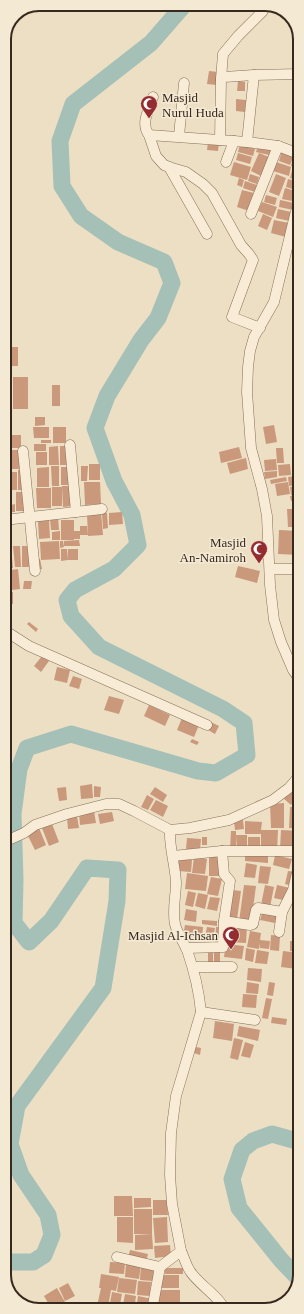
<svg xmlns="http://www.w3.org/2000/svg" width="304" height="1314" font-family="'Times New Roman',serif">
  <style>
    .lines { fill: none; stroke-linecap: round; stroke-linejoin: round }
    .river { stroke: #a5c0b7; stroke-width: 17 }
    .building { fill: #ca987b }
    .minor-casing { stroke: #86705b; stroke-width: 11 }
    .minor { stroke: #f8ecd7; stroke-width: 10 }
    .labels { text-anchor: middle; stroke-width: 3; stroke-linejoin: round; paint-order: stroke }
    .poi-label { font-size: 13px; fill: #37291e; stroke: #f4e9d3; text-anchor: end }
    .rim { fill: none; stroke: #37291e; stroke-width: 2 }
  </style>
  <rect width="100%" height="100%" fill="#eddfc4"/>
  <g class="lines">
    <g class="river">
      <path d="M 5,1262 L 33,1262 L 44,1255 L 52,1235 L 48,1215 L 21,1175 L 10,1144 L 17,1106 L 103,988 L 117,901 L 118,870 L 87,868 L 51,921 L 29,942 L 14,923 L 15,880 L 13,814 L 19,769 L 27,748 L 71,734 L 198,771 L 216,773 L 247,755 L 244,723 L 223,709 L 99,647 L 71,616 L 67,600 L 75,590 L 114,569 L 138,545 L 132,515 L 114,481 L 95,428 L 107,396 L 141,340 L 158,318 L 172,283 L 164,262 L 118,242 L 81,216 L 62,186 L 60,141 L 73,104 L 151,43 L 185,4"/>
      <path d="M 299,1279 L 281,1260 L 239,1208 L 232,1179 L 242,1150 L 253,1141 L 272,1134 L 300,1142"/>
    </g>
  </g>
  <g class="building">
    <path d="M 209,71 L 218,72 L 217,85 L 207,84 Z"/>
    <path d="M 238,81 L 245,82 L 245,91 L 237,91 Z"/>
    <path d="M 236,99 L 246,100 L 245,112 L 236,111 Z"/>
    <path d="M 208,142 L 219,143 L 218,151 L 207,150 Z"/>
    <path d="M 240,144 L 255,149 L 253,156 L 238,152 Z"/>
    <path d="M 258,146 L 271,149 L 269,155 L 256,152 Z"/>
    <path d="M 282,151 L 294,155 L 290,165 L 279,161 Z"/>
    <path d="M 238,153 L 252,157 L 250,164 L 236,160 Z"/>
    <path d="M 259,153 L 269,157 L 261,176 L 251,171 Z"/>
    <path d="M 294,154 L 299,156 L 299,168 L 291,166 Z"/>
    <path d="M 234,162 L 251,167 L 247,180 L 230,175 Z"/>
    <path d="M 276,162 L 291,167 L 289,176 L 273,171 Z"/>
    <path d="M 293,167 L 299,169 L 299,181 L 290,178 Z"/>
    <path d="M 250,174 L 259,177 L 257,184 L 248,181 Z"/>
    <path d="M 276,174 L 286,178 L 279,196 L 269,192 Z"/>
    <path d="M 239,178 L 244,180 L 242,187 L 237,185 Z"/>
    <path d="M 288,179 L 299,182 L 299,191 L 286,187 Z"/>
    <path d="M 245,181 L 257,185 L 255,192 L 243,188 Z"/>
    <path d="M 285,188 L 299,192 L 297,202 L 282,199 Z"/>
    <path d="M 242,190 L 254,193 L 249,211 L 237,207 Z"/>
    <path d="M 266,195 L 277,198 L 275,205 L 264,202 Z"/>
    <path d="M 280,200 L 294,203 L 293,210 L 279,207 Z"/>
    <path d="M 262,202 L 277,207 L 273,217 L 258,211 Z"/>
    <path d="M 278,209 L 291,212 L 289,221 L 276,218 Z"/>
    <path d="M 263,214 L 272,218 L 267,230 L 258,226 Z"/>
    <path d="M 274,220 L 289,223 L 286,237 L 271,233 Z"/>
    <rect x="4" y="347" width="14" height="19"/>
    <rect x="4" y="373" width="3" height="27"/>
    <rect x="13" y="377" width="15" height="32"/>
    <rect x="52" y="385" width="8" height="21"/>
    <rect x="4" y="403" width="5" height="13"/>
    <path d="M 35,417 L 45,417 L 45,425 L 35,426 Z"/>
    <path d="M 274,425 L 277,442 L 266,444 L 263,427 Z"/>
    <path d="M 33,427 L 49,427 L 49,438 L 34,438 Z"/>
    <rect x="53" y="427" width="13" height="16"/>
    <path d="M 8,435 L 21,435 L 21,448 L 9,448 Z"/>
    <rect x="41" y="440" width="10" height="3"/>
    <rect x="34" y="444" width="12" height="7"/>
    <path d="M 58,446 L 59,465 L 49,465 L 49,447 Z"/>
    <rect x="60" y="446" width="8" height="19"/>
    <path d="M 239,447 L 242,458 L 221,463 L 219,452 Z"/>
    <path d="M 276,448 L 283,448 L 284,463 L 277,463 Z"/>
    <rect x="9" y="450" width="13" height="19"/>
    <rect x="36" y="452" width="11" height="13"/>
    <path d="M 246,458 L 248,469 L 230,474 L 227,463 Z"/>
    <path d="M 276,459 L 277,470 L 265,471 L 264,460 Z"/>
    <rect x="89" y="464" width="11" height="16"/>
    <path d="M 290,464 L 291,475 L 279,476 L 278,465 Z"/>
    <path d="M 51,466 L 59,466 L 59,486 L 52,486 Z"/>
    <path d="M 81,466 L 88,466 L 87,481 L 81,481 Z"/>
    <path d="M 49,467 L 49,487 L 37,487 L 37,468 Z"/>
    <rect x="61" y="467" width="9" height="18"/>
    <rect x="18" y="470" width="6" height="20"/>
    <path d="M 277,471 L 277,477 L 265,479 L 264,472 Z"/>
    <rect x="4" y="472" width="2" height="18"/>
    <rect x="8" y="472" width="9" height="18"/>
    <path d="M 295,476 L 296,485 L 289,486 L 288,477 Z"/>
    <path d="M 286,477 L 287,481 L 271,484 L 270,480 Z"/>
    <path d="M 84,482 L 100,482 L 101,504 L 85,505 Z"/>
    <path d="M 288,482 L 290,494 L 277,496 L 275,484 Z"/>
    <path d="M 62,486 L 71,486 L 72,506 L 63,507 Z"/>
    <path d="M 296,486 L 298,494 L 291,495 L 290,487 Z"/>
    <rect x="52" y="487" width="10" height="19"/>
    <path d="M 36,488 L 51,488 L 51,508 L 37,508 Z"/>
    <rect x="4" y="492" width="6" height="22"/>
    <rect x="16" y="492" width="8" height="19"/>
    <path d="M 300,495 L 300,500 L 291,501 L 290,496 Z"/>
    <path d="M 15,504 L 15,512 L 11,512 L 11,505 Z"/>
    <path d="M 287,509 L 300,509 L 300,527 L 288,527 Z"/>
    <path d="M 122,512 L 123,524 L 109,525 L 109,513 Z"/>
    <path d="M 101,513 L 103,535 L 88,536 L 87,514 Z"/>
    <path d="M 107,513 L 108,528 L 103,529 L 102,514 Z"/>
    <path d="M 58,517 L 59,530 L 51,530 L 50,518 Z"/>
    <path d="M 49,520 L 50,538 L 39,539 L 38,521 Z"/>
    <rect x="61" y="520" width="13" height="20"/>
    <path d="M 80,526 L 87,526 L 88,535 L 80,535 Z"/>
    <path d="M 279,530 L 300,531 L 300,555 L 278,554 Z"/>
    <path d="M 60,531 L 60,540 L 52,540 L 52,532 Z"/>
    <rect x="74" y="531" width="6" height="8"/>
    <path d="M 79,540 L 80,546 L 64,546 L 64,541 Z"/>
    <path d="M 59,541 L 60,559 L 41,560 L 40,542 Z"/>
    <path d="M 60,541 L 63,541 L 64,547 L 60,548 Z"/>
    <path d="M 4,546 L 11,546 L 13,568 L 4,569 Z"/>
    <path d="M 13,546 L 20,546 L 21,567 L 15,567 Z"/>
    <rect x="22" y="546" width="7" height="21"/>
    <path d="M 61,549 L 67,549 L 68,560 L 61,561 Z"/>
    <rect x="68" y="549" width="10" height="11"/>
    <path d="M 35,559 L 40,559 L 42,569 L 36,569 Z"/>
    <path d="M 238,566 L 260,571 L 257,583 L 235,577 Z"/>
    <path d="M 18,569 L 20,589 L 4,591 L 4,571 Z"/>
    <path d="M 24,581 L 32,581 L 31,589 L 23,589 Z"/>
    <path d="M 13,592 L 13,604 L 4,604 L 4,593 Z"/>
    <path d="M 4,606 L 11,606 L 12,615 L 4,615 Z"/>
    <path d="M 29,622 L 38,629 L 36,632 L 27,624 Z"/>
    <path d="M 42,656 L 49,661 L 41,672 L 34,666 Z"/>
    <path d="M 57,667 L 70,670 L 67,683 L 54,680 Z"/>
    <path d="M 73,676 L 82,679 L 79,689 L 69,686 Z"/>
    <path d="M 109,696 L 124,700 L 119,714 L 104,710 Z"/>
    <path d="M 149,705 L 170,715 L 165,726 L 144,716 Z"/>
    <path d="M 182,718 L 199,725 L 194,737 L 177,730 Z"/>
    <path d="M 211,722 L 219,726 L 215,734 L 208,730 Z"/>
    <path d="M 192,739 L 199,742 L 197,745 L 190,742 Z"/>
    <path d="M 296,783 L 300,786 L 300,794 L 291,805 L 283,798 Z"/>
    <path d="M 92,784 L 93,798 L 81,799 L 80,786 Z"/>
    <path d="M 94,786 L 101,787 L 100,797 L 94,797 Z"/>
    <path d="M 66,787 L 67,800 L 59,801 L 57,788 Z"/>
    <path d="M 155,787 L 167,795 L 163,802 L 150,794 Z"/>
    <path d="M 147,795 L 154,799 L 148,810 L 141,807 Z"/>
    <path d="M 156,800 L 168,806 L 163,817 L 150,810 Z"/>
    <path d="M 284,803 L 284,828 L 271,828 L 270,804 Z"/>
    <path d="M 290,807 L 300,807 L 300,829 L 289,828 Z"/>
    <path d="M 94,811 L 96,823 L 80,825 L 79,813 Z"/>
    <path d="M 112,812 L 114,821 L 100,824 L 98,814 Z"/>
    <path d="M 77,816 L 79,828 L 68,829 L 67,817 Z"/>
    <path d="M 243,820 L 244,829 L 235,830 L 234,821 Z"/>
    <path d="M 245,821 L 262,822 L 261,830 L 278,830 L 277,851 L 261,850 L 261,834 L 245,834 Z"/>
    <path d="M 52,824 L 59,842 L 49,846 L 42,828 Z"/>
    <path d="M 39,828 L 46,845 L 35,850 L 27,834 Z"/>
    <path d="M 281,830 L 300,831 L 300,849 L 280,849 Z"/>
    <path d="M 231,831 L 236,831 L 236,850 L 230,850 Z"/>
    <path d="M 236,835 L 247,835 L 247,850 L 237,850 Z"/>
    <rect x="202" y="837" width="5" height="8"/>
    <rect x="248" y="837" width="12" height="11"/>
    <path d="M 187,838 L 201,839 L 200,850 L 186,849 Z"/>
    <path d="M 245,854 L 268,855 L 268,863 L 245,861 Z"/>
    <rect x="209" y="855" width="12" height="21"/>
    <path d="M 275,855 L 292,859 L 289,869 L 273,865 Z"/>
    <path d="M 194,857 L 207,859 L 205,874 L 192,873 Z"/>
    <path d="M 179,858 L 192,860 L 191,872 L 178,871 Z"/>
    <path d="M 246,863 L 257,865 L 255,878 L 244,877 Z"/>
    <path d="M 260,866 L 271,867 L 268,884 L 258,883 Z"/>
    <path d="M 288,871 L 295,872 L 292,886 L 285,884 Z"/>
    <path d="M 187,873 L 208,876 L 206,891 L 185,889 Z"/>
    <path d="M 211,877 L 222,879 L 218,896 L 207,894 Z"/>
    <path d="M 244,885 L 256,886 L 251,923 L 239,922 Z"/>
    <path d="M 265,885 L 274,887 L 270,907 L 261,905 Z"/>
    <path d="M 277,885 L 290,888 L 287,901 L 274,898 Z"/>
    <path d="M 233,890 L 241,891 L 237,919 L 229,918 Z"/>
    <path d="M 188,891 L 196,893 L 193,907 L 185,905 Z"/>
    <path d="M 198,893 L 208,895 L 205,909 L 195,906 Z"/>
    <path d="M 210,897 L 220,898 L 217,911 L 207,909 Z"/>
    <path d="M 186,909 L 197,911 L 196,922 L 184,920 Z"/>
    <path d="M 263,910 L 277,913 L 275,923 L 260,920 Z"/>
    <path d="M 202,920 L 217,921 L 217,926 L 202,924 Z"/>
    <path d="M 185,925 L 203,927 L 202,938 L 183,936 Z"/>
    <path d="M 227,926 L 247,927 L 246,943 L 226,942 Z"/>
    <path d="M 207,927 L 215,928 L 213,939 L 205,937 Z"/>
    <path d="M 216,927 L 222,927 L 220,946 L 215,945 Z"/>
    <path d="M 250,931 L 261,933 L 260,940 L 270,941 L 269,949 L 260,948 L 260,943 L 259,949 L 247,947 Z"/>
    <path d="M 271,935 L 280,936 L 279,951 L 270,950 Z"/>
    <path d="M 290,941 L 300,941 L 300,952 L 290,951 Z"/>
    <path d="M 226,944 L 244,946 L 242,959 L 224,957 Z"/>
    <path d="M 246,948 L 255,950 L 253,962 L 245,960 Z"/>
    <rect x="208" y="949" width="5" height="13"/>
    <rect x="214" y="949" width="6" height="13"/>
    <path d="M 257,950 L 269,952 L 267,964 L 255,963 Z"/>
    <path d="M 283,951 L 299,953 L 297,969 L 281,967 Z"/>
    <path d="M 248,968 L 262,969 L 261,982 L 247,980 Z"/>
    <path d="M 247,982 L 259,984 L 258,994 L 246,993 Z"/>
    <path d="M 269,982 L 275,983 L 273,996 L 267,995 Z"/>
    <path d="M 243,994 L 257,995 L 256,1008 L 242,1007 Z"/>
    <path d="M 266,998 L 272,999 L 268,1019 L 262,1018 Z"/>
    <path d="M 272,1017 L 287,1019 L 286,1025 L 271,1023 Z"/>
    <path d="M 215,1021 L 234,1024 L 232,1041 L 213,1038 Z"/>
    <path d="M 239,1026 L 260,1030 L 258,1041 L 237,1036 Z"/>
    <path d="M 234,1038 L 243,1040 L 238,1060 L 230,1058 Z"/>
    <path d="M 245,1042 L 254,1045 L 250,1058 L 241,1056 Z"/>
    <path d="M 196,1047 L 201,1048 L 200,1055 L 194,1053 Z"/>
    <path d="M 114,1196 L 132,1196 L 133,1216 L 114,1216 Z"/>
    <path d="M 134,1198 L 151,1198 L 151,1207 L 134,1208 Z"/>
    <path d="M 153,1200 L 167,1200 L 168,1215 L 153,1215 Z"/>
    <rect x="134" y="1209" width="18" height="25"/>
    <path d="M 117,1217 L 133,1217 L 133,1243 L 117,1242 Z"/>
    <path d="M 167,1217 L 168,1242 L 155,1243 L 153,1218 Z"/>
    <path d="M 152,1234 L 153,1249 L 135,1250 L 135,1235 Z"/>
    <path d="M 170,1245 L 171,1256 L 155,1258 L 154,1246 Z"/>
    <path d="M 130,1250 L 148,1254 L 146,1262 L 128,1258 Z"/>
    <path d="M 110,1262 L 125,1263 L 124,1274 L 109,1273 Z"/>
    <path d="M 126,1263 L 141,1264 L 139,1279 L 125,1277 Z"/>
    <path d="M 141,1265 L 154,1266 L 153,1281 L 140,1280 Z"/>
    <rect x="165" y="1268" width="18" height="6"/>
    <path d="M 101,1274 L 119,1277 L 116,1291 L 111,1290 L 108,1307 L 97,1306 L 101,1288 L 99,1288 Z"/>
    <rect x="160" y="1275" width="19" height="13"/>
    <path d="M 119,1278 L 137,1280 L 135,1294 L 117,1292 Z"/>
    <path d="M 138,1281 L 151,1282 L 150,1296 L 137,1295 Z"/>
    <path d="M 68,1283 L 75,1296 L 65,1301 L 59,1288 Z"/>
    <path d="M 57,1288 L 65,1302 L 52,1310 L 44,1296 Z"/>
    <path d="M 159,1290 L 180,1290 L 180,1304 L 158,1303 Z"/>
    <path d="M 112,1292 L 122,1294 L 119,1310 L 109,1309 Z"/>
    <path d="M 125,1294 L 136,1296 L 134,1310 L 122,1310 Z"/>
    <path d="M 138,1296 L 152,1299 L 150,1310 L 136,1310 Z"/>
    <rect x="190" y="1303" width="12" height="6"/>
    <rect x="204" y="1304" width="12" height="5"/>
    <path d="M 153,1305 L 189,1305 L 190,1309 L 153,1310 Z"/>
    <path d="M 93,1307 L 104,1309 L 104,1310 L 92,1310 Z"/>
  </g>
  <g class="lines">
    <defs>
      <g id="minor">
        <path d="M 254,75 L 299,74"/>
        <path d="M 221,79 L 223,54 L 238,36 L 263,11"/>
        <path d="M 153,97 C 149,110 140,123 149,135 L 247,142 L 278,146"/>
        <path d="M 149,135 L 156,156 L 164,165 L 172,168 L 186,172 L 203,184 L 212,193 L 241,245 L 249,254 L 253,260 L 232,317 L 260,328"/>
        <path d="M 179,136 L 184,83"/>
        <path d="M 220,140 L 221,79 L 224,77 L 254,75 L 247,142"/>
        <path d="M 226,162 L 234,141"/>
        <path d="M 169,167 L 207,234"/>
        <path d="M 299,202 L 295,215 L 274,302 L 254,337 L 250,351 L 248,367 L 247,392 L 251,448 L 262,489 L 267,516 L 270,585 L 274,620 L 281,642 L 293,670 L 300,680"/>
        <path d="M 251,214 L 278,146 L 299,154"/>
        <path d="M 70,445 L 76,512"/>
        <path d="M 23,451 L 35,571"/>
        <path d="M 4,520 L 102,509"/>
        <path d="M 270,569 L 300,569"/>
        <path d="M 4,628 L 7,632 L 29,646 L 207,725"/>
        <path d="M 170,830 L 190,828 L 229,820 L 273,800 L 289,788 L 300,775"/>
        <path d="M 4,842 L 24,833 L 35,825 L 67,814 L 106,804 L 119,804 L 134,811 L 170,830 C 169,847 175,864 176,882 C 176,896 172,910 175,924 C 177,933 183,941 187,950 C 194,970 199,991 201,1012 L 176,1096 L 171,1133 L 170,1175 L 172,1204 L 181,1251"/>
        <path d="M 173,856 L 222,851 L 300,851"/>
        <path d="M 224,921 L 250,925 L 253,924 L 256,910 L 258,908 L 282,912 L 293,890 L 300,860"/>
        <path d="M 279,932 L 282,912"/>
        <path d="M 186,948 L 223,947 L 224,921 L 230,881 L 224,874 L 222,851"/>
        <path d="M 193,967 L 232,967"/>
        <path d="M 201,1012 L 255,1020"/>
        <path d="M 117,1257 L 160,1267"/>
        <path d="M 152,1310 L 160,1267 L 181,1251 C 184,1257 186,1265 190,1271 C 198,1284 220,1297 224,1309"/>
      </g>
    </defs>
    <use href="#minor" class="minor-casing"/>
    <use href="#minor" class="minor"/>
  </g>
  <defs>
    <symbol id="mosque-pin" viewBox="-11 -11 22 30"><path d="M0 17L-7.5 6A9.5 9.5 0 1 1 7.5 6Z" fill="#942d32" stroke="#f4e9d3"/><path d="M3.5-4.9A6 6 0 1 0 3.5 4.9A5 5 0 1 1 3.5-4.9Z" fill="#fff"/></symbol>
  </defs>
  <g fill-rule="evenodd">
    <use href="#mosque-pin" x="139" y="94" width="20" height="27"/>
    <use href="#mosque-pin" x="249" y="539" width="20" height="27"/>
    <use href="#mosque-pin" x="221" y="925" width="20" height="27"/>
  </g>
  <g class="labels">
    <g class="poi-label">
      <text x="162" y="102" text-anchor="start">Masjid<tspan x="162" dy="15">Nurul Huda</tspan></text>
      <text x="246" y="547">Masjid<tspan x="246" dy="15">An-Namiroh</tspan></text>
      <text x="218" y="940">Masjid Al-Ichsan</text>
    </g>
  </g>
  <path d="M0 0H304V1314H0ZM39 11H265A28 28 0 0 1 293 39V1275A28 28 0 0 1 265 1303H39A28 28 0 0 1 11 1275V39A28 28 0 0 1 39 11Z" fill="#f4e9d3" fill-rule="evenodd"/>
  <path class="rim" d="M39 11H265A28 28 0 0 1 293 39V1275A28 28 0 0 1 265 1303H39A28 28 0 0 1 11 1275V39A28 28 0 0 1 39 11Z"/>
</svg>
